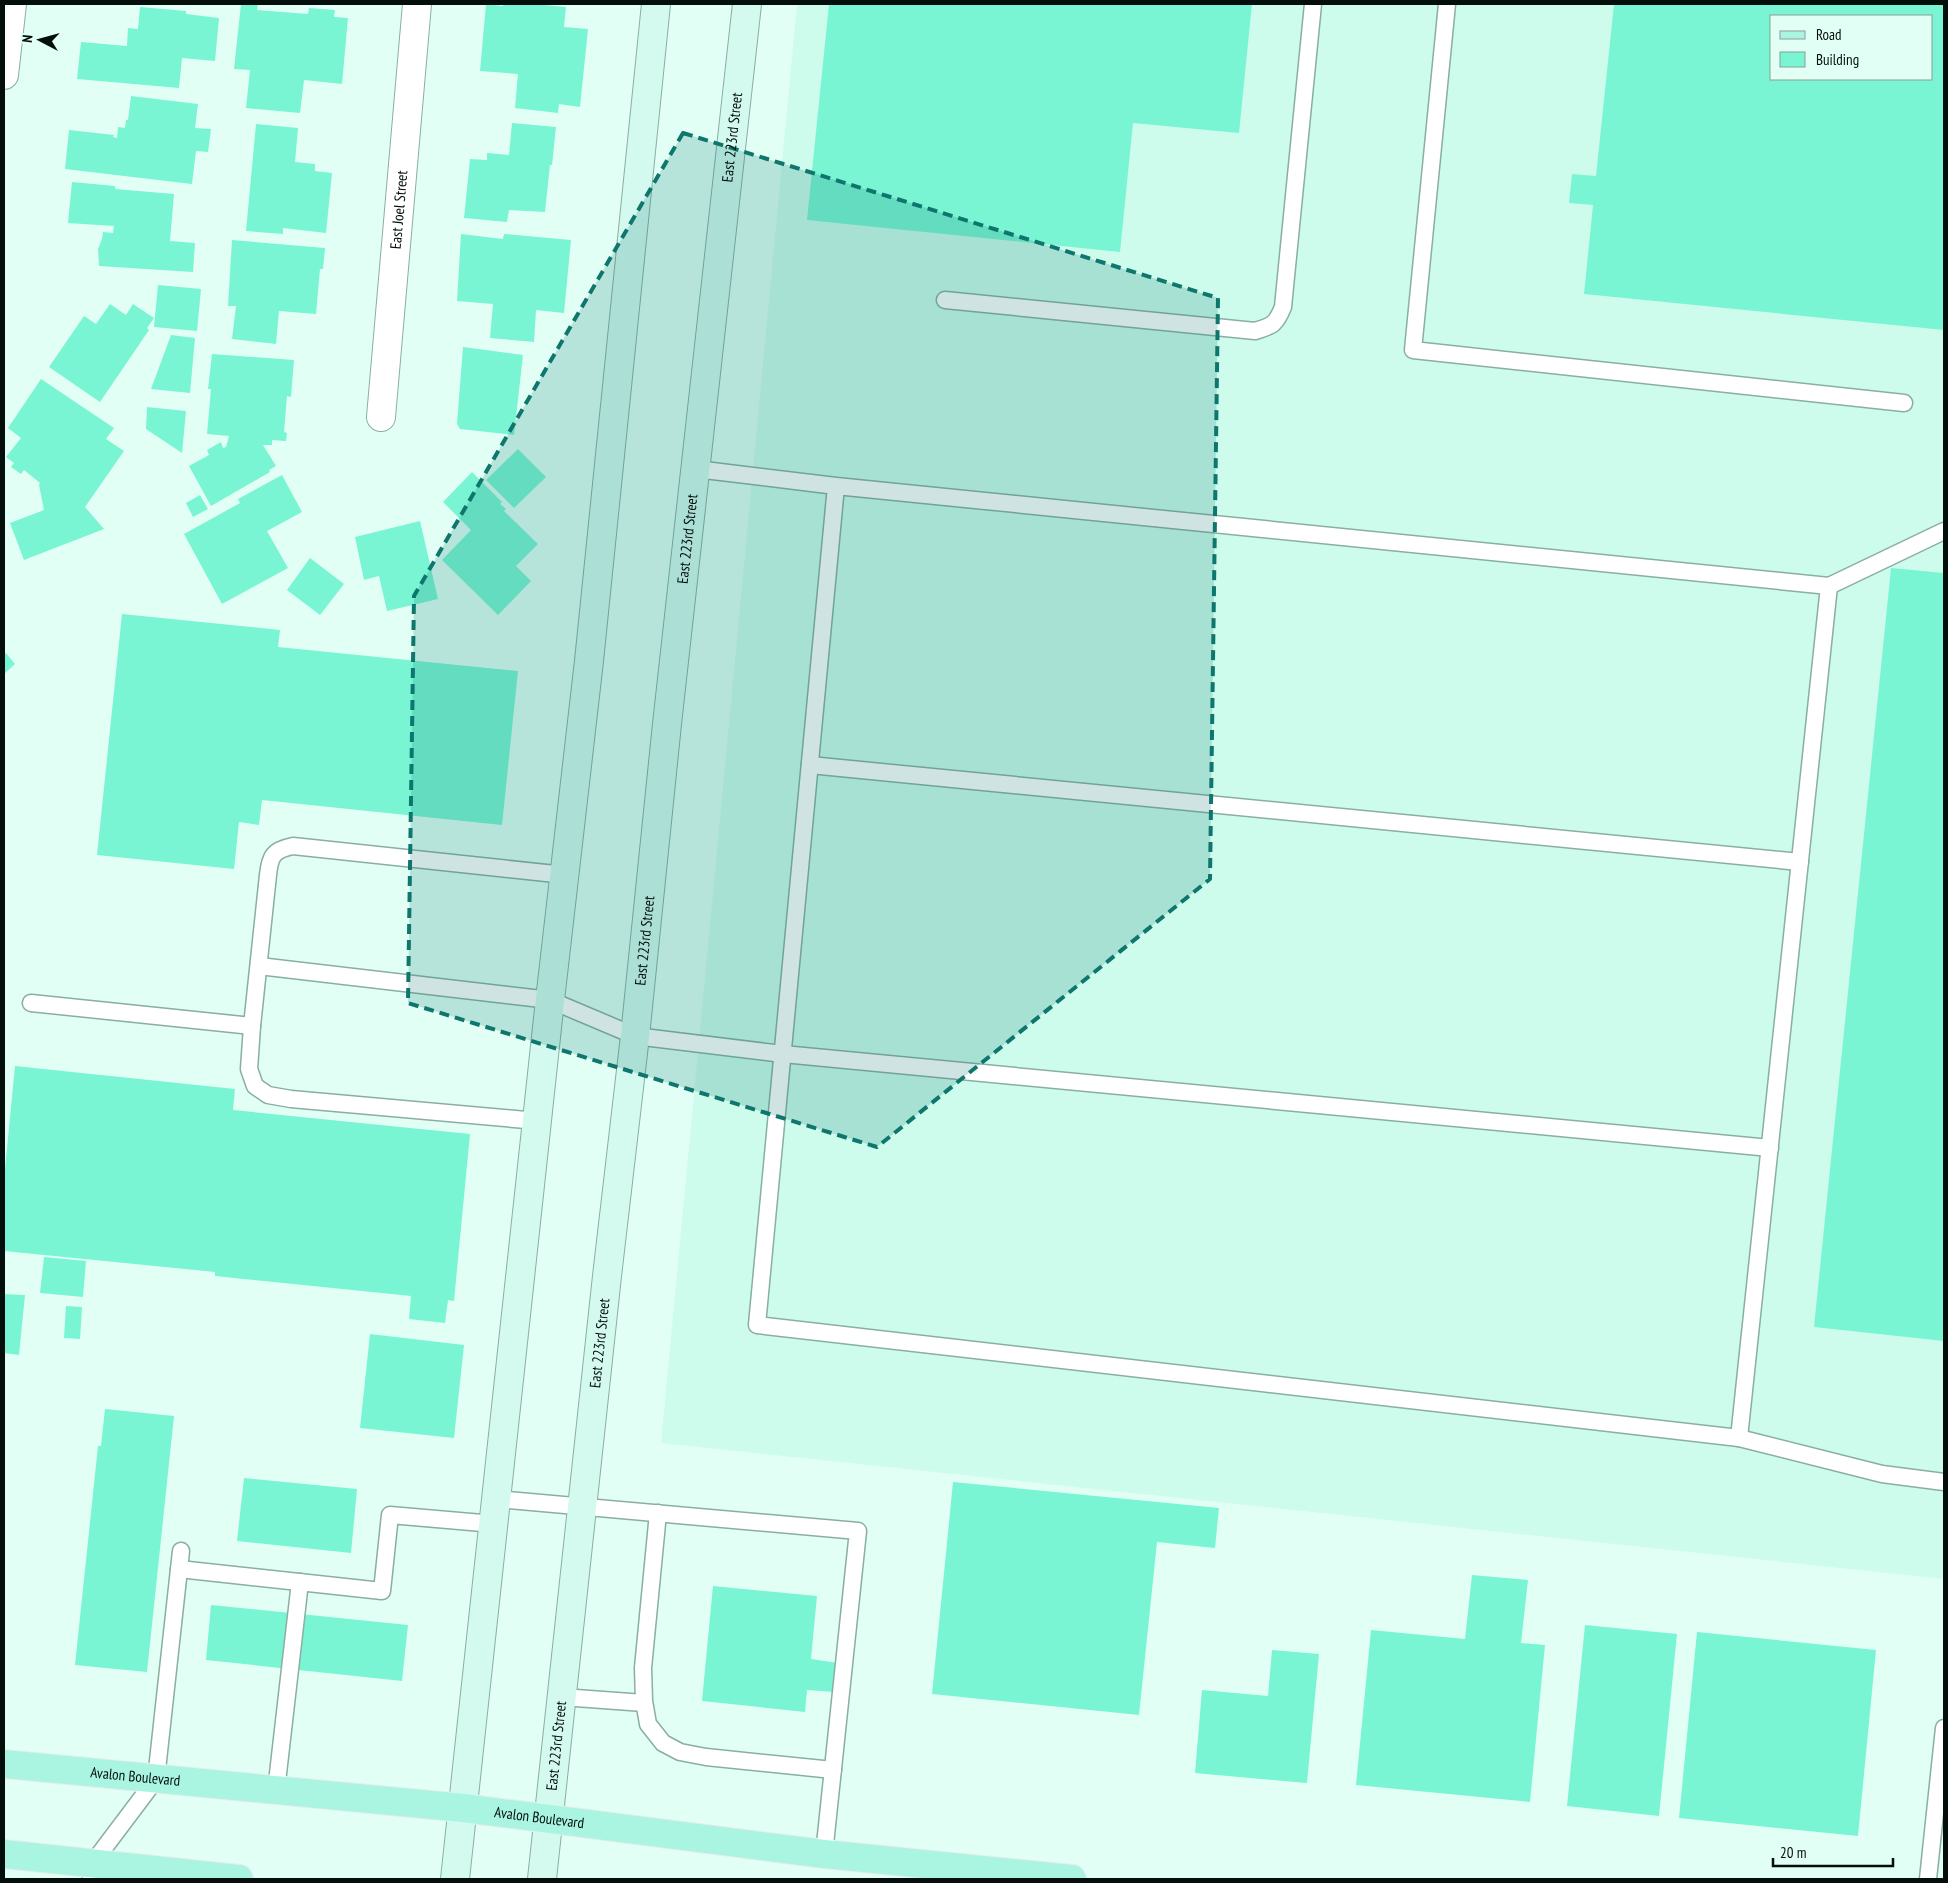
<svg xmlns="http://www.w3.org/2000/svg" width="1948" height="1883" font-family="'PT Sans Narrow',sans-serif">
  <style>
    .built { fill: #cdfced; fill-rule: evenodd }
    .building { fill: #7af5d4; fill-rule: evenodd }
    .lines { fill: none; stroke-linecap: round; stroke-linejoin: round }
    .service-casing { stroke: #8aaea2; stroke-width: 19 }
    .minor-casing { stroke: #8aaea2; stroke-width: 30 }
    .secondary-casing { stroke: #8aaea2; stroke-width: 30 }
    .primary-casing { stroke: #ebecec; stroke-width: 30 }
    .service { stroke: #fff; stroke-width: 16 }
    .minor { stroke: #fff; stroke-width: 28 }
    .secondary { stroke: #d4faf0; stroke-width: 28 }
    .primary { stroke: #a9f5e2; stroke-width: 28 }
    .marked { fill: #0f766e; fill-opacity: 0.2; stroke: #0f766e; stroke-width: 4; stroke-dasharray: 10 6; stroke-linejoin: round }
    .labels { text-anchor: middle; stroke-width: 4; stroke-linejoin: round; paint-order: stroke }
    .street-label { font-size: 15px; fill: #040f0c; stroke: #e1fff5 }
  </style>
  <rect width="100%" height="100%" fill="#e1fff5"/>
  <path class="built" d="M 797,4 L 1944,4 L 1944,1579 L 661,1443 ZM 1772,16 L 1932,16 L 1932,79 L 1772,79 Z"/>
  <g class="building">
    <path d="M 241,4 L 258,4 L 257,10 L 308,14 L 309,8 L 335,10 L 334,17 L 348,18 L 342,84 L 304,80 L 300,113 L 246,108 L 250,70 L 234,69 Z"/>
    <path d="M 486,4 L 503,6 L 503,4 L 535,4 L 566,7 L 564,27 L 588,29 L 580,107 L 559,104 L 558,113 L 515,108 L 518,74 L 480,71 Z"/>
    <path d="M 829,4 L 1252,4 L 1239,133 L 1133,123 L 1120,252 L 807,220 Z"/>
    <path d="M 1614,4 L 1944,4 L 1944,330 L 1584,294 L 1593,205 L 1569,203 L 1572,174 L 1596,176 ZM 1772,16 L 1932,16 L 1932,79 L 1772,79 Z"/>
    <path d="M 140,7 L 186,11 L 186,14 L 219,18 L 215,61 L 182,58 L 179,88 L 77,79 L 81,42 L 127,46 L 128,28 L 138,29 Z"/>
    <path d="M 131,96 L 198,104 L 195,128 L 211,129 L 208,152 L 196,151 L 192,184 L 65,169 L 69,130 L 114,135 L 113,137 L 117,138 L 118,127 L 125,128 L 126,120 L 128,120 Z"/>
    <path d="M 512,123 L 556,127 L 552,165 L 550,165 L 545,212 L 509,210 L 507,222 L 464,218 L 470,159 L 487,160 L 487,153 L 509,155 Z"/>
    <path d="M 256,124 L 298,128 L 295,162 L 315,164 L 315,171 L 332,173 L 326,233 L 283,228 L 283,234 L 246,231 Z"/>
    <path d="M 72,182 L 115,186 L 115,189 L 174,194 L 170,241 L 195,243 L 193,272 L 99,266 L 98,249 L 102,239 L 103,232 L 113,233 L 114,226 L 68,223 Z"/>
    <path d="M 461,234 L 503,239 L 504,234 L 571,240 L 564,313 L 536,310 L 534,342 L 490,338 L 493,304 L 457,301 Z"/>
    <path d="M 232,240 L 325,248 L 323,269 L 320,269 L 316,314 L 279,311 L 276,344 L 232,339 L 236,306 L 228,306 Z"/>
    <path d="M 158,285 L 201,289 L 197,331 L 154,327 Z"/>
    <path d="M 110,304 L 126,315 L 133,304 L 154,318 L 147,328 L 149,330 L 100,402 L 49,367 L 84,316 L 96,324 Z"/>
    <path d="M 171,335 L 195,338 L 190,393 L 151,389 Z"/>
    <path d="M 463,347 L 523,355 L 514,435 L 460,429 L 457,424 Z"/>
    <path d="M 212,354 L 294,360 L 291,397 L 287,396 L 284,432 L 287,433 L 286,441 L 272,440 L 272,445 L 263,445 L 276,466 L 269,470 L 270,472 L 211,506 L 189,466 L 209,455 L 207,450 L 221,442 L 223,448 L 226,447 L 229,436 L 207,434 L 211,389 L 208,389 Z"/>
    <path d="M 41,379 L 114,428 L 106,439 L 124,451 L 85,507 L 104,529 L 24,560 L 10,523 L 44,510 L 39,485 L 40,483 L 24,470 L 21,474 L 11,467 L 14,463 L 6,457 L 21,438 L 8,428 Z"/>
    <path d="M 147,407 L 186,411 L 182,453 L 146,429 Z"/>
    <path d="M 518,449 L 546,477 L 514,508 L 486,480 Z"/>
    <path d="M 472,472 L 502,502 L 500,504 L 506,509 L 504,511 L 538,544 L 516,566 L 531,581 L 498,615 L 442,560 L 471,530 L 443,502 Z"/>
    <path d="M 282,475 L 302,512 L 267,531 L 288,568 L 222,604 L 184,534 L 240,503 L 238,499 Z"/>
    <path d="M 200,495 L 208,509 L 193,517 L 186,503 Z"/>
    <path d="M 420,521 L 438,599 L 387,611 L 379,576 L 364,580 L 355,537 Z"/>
    <path d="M 310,558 L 344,584 L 320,615 L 287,590 Z"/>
    <path d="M 1891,568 L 1944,573 L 1944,1341 L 1814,1327 Z"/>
    <path d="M 122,614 L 280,630 L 278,647 L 518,671 L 502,825 L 262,800 L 259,825 L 239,822 L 234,869 L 97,855 Z"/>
    <path d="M 6,653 L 15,664 L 4,674 L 4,656 Z"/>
    <path d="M 15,1066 L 235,1089 L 233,1110 L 470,1134 L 454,1301 L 448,1300 L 445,1323 L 409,1319 L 411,1296 L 215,1276 L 215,1272 L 4,1251 L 4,1179 Z"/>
    <path d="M 44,1257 L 86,1261 L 83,1297 L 40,1293 Z"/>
    <path d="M 4,1294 L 25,1295 L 19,1355 L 4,1353 Z"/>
    <path d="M 66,1306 L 82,1307 L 80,1339 L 64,1338 Z"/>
    <path d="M 370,1334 L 464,1345 L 454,1438 L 360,1428 Z"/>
    <path d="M 105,1409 L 174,1416 L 147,1672 L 75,1665 L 98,1446 L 101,1446 Z"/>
    <path d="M 244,1478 L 357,1489 L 351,1553 L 237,1541 Z"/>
    <path d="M 953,1482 L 1219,1508 L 1215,1548 L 1157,1542 L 1139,1715 L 932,1694 Z"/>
    <path d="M 1472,1575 L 1528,1580 L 1521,1643 L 1545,1645 L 1530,1802 L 1356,1785 L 1371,1630 L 1465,1639 Z"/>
    <path d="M 713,1586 L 817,1596 L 811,1659 L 838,1663 L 835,1692 L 807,1690 L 805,1712 L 702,1701 Z"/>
    <path d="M 211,1605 L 408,1625 L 402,1681 L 206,1660 Z"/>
    <path d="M 1585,1625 L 1677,1634 L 1659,1816 L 1567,1806 Z"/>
    <path d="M 1697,1632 L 1876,1650 L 1858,1836 L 1679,1818 Z"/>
    <path d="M 1272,1650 L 1319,1654 L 1307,1783 L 1195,1773 L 1202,1690 L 1268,1696 Z"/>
  </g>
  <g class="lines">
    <defs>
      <g id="service">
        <path d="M 1447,4 L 1413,350 L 1904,403"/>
        <path d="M 945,300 L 1255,331 C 1273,326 1276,324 1283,307 L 1313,4"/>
        <path d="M 696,469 L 836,486 L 1829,586 L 1739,1438 L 757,1325 L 836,486"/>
        <path d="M 1829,586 L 1944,531"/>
        <path d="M 810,765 L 1800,862"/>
        <path d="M 259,966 L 550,1000 L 635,1036 L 783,1054 L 1770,1148"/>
        <path d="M 31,1003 L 252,1026"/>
        <path d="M 537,1121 L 291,1099 L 268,1095 L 255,1086 L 249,1069 L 252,1026 L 268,875 C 270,856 273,850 293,846 L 565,875"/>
        <path d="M 1739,1438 L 1882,1474 L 1944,1482"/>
        <path d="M 496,1499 L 858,1531 L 824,1854"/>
        <path d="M 658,1513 L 643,1668 L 644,1701 L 648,1724 L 663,1743 L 680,1752 L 706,1757 L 833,1770"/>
        <path d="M 179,1569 L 382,1591 L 390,1515 L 494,1524"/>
        <path d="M 562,1697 L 644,1703"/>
        <path d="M 276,1791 L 300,1582"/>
        <path d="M 91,1879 L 92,1864 L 156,1779 L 181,1551"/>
        <path d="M 1928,1879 L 1944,1728"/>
      </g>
      <g id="minor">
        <path d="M 4,75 L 12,4"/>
        <path id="s1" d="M 381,417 L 417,4"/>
      </g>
      <g id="secondary">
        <path d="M 455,1879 L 550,1000 L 589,661 L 656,4"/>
        <path id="s2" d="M 542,1879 L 607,1276 L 635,1036 L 667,724 L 747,4"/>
      </g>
      <g id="primary">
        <path id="s3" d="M 4,1764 L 463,1808 L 824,1854 L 1072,1879"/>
        <path d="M 4,1854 L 239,1879"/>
      </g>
    </defs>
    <use href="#service" class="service-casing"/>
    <use href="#minor" class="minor-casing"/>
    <use href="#secondary" class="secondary-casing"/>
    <use href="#primary" class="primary-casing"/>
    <use href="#service" class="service"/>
    <use href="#minor" class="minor"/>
    <use href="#secondary" class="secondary"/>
    <use href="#primary" class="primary"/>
  </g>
  <path class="marked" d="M 683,133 L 1218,298 L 1210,879 L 877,1147 L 408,1003 L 414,596 Z"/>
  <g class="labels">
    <g class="street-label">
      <text dy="5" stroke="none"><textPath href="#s2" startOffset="1752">East 223rd Street</textPath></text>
      <text dy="5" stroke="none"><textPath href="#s1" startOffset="208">East Joel Street</textPath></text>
      <text dy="5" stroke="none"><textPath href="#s2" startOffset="1348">East 223rd Street</textPath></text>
      <text dy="5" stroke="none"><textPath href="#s2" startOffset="944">East 223rd Street</textPath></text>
      <text dy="5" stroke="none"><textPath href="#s2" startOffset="539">East 223rd Street</textPath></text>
      <text dy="5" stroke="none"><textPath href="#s2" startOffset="134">East 223rd Street</textPath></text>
      <text dy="5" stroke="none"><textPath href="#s3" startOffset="132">Avalon Boulevard</textPath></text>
      <text dy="5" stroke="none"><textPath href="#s3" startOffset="538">Avalon Boulevard</textPath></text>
    </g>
  </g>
  <rect width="1948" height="1883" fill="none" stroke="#040f0c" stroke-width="10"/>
  <rect x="1770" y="15" width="162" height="65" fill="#e1fff5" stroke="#899f98"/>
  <rect x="1780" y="31" width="25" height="8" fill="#a9f5e2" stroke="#899f98"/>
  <text x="1816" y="40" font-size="15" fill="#040f0c">Road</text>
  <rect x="1780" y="52" width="25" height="15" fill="#7af5d4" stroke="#899f98"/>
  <text x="1816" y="65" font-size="15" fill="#040f0c">Building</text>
  <g transform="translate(40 40) rotate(276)" stroke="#e1fff5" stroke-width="4" paint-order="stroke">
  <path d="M0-4L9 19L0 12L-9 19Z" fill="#040f0c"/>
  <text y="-8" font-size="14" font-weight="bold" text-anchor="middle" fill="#040f0c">N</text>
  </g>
  <path d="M1773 1858v8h120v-8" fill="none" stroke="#040f0c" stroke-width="2.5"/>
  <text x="1780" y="1858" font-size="15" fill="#040f0c" stroke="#e1fff5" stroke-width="4" paint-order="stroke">20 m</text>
</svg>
